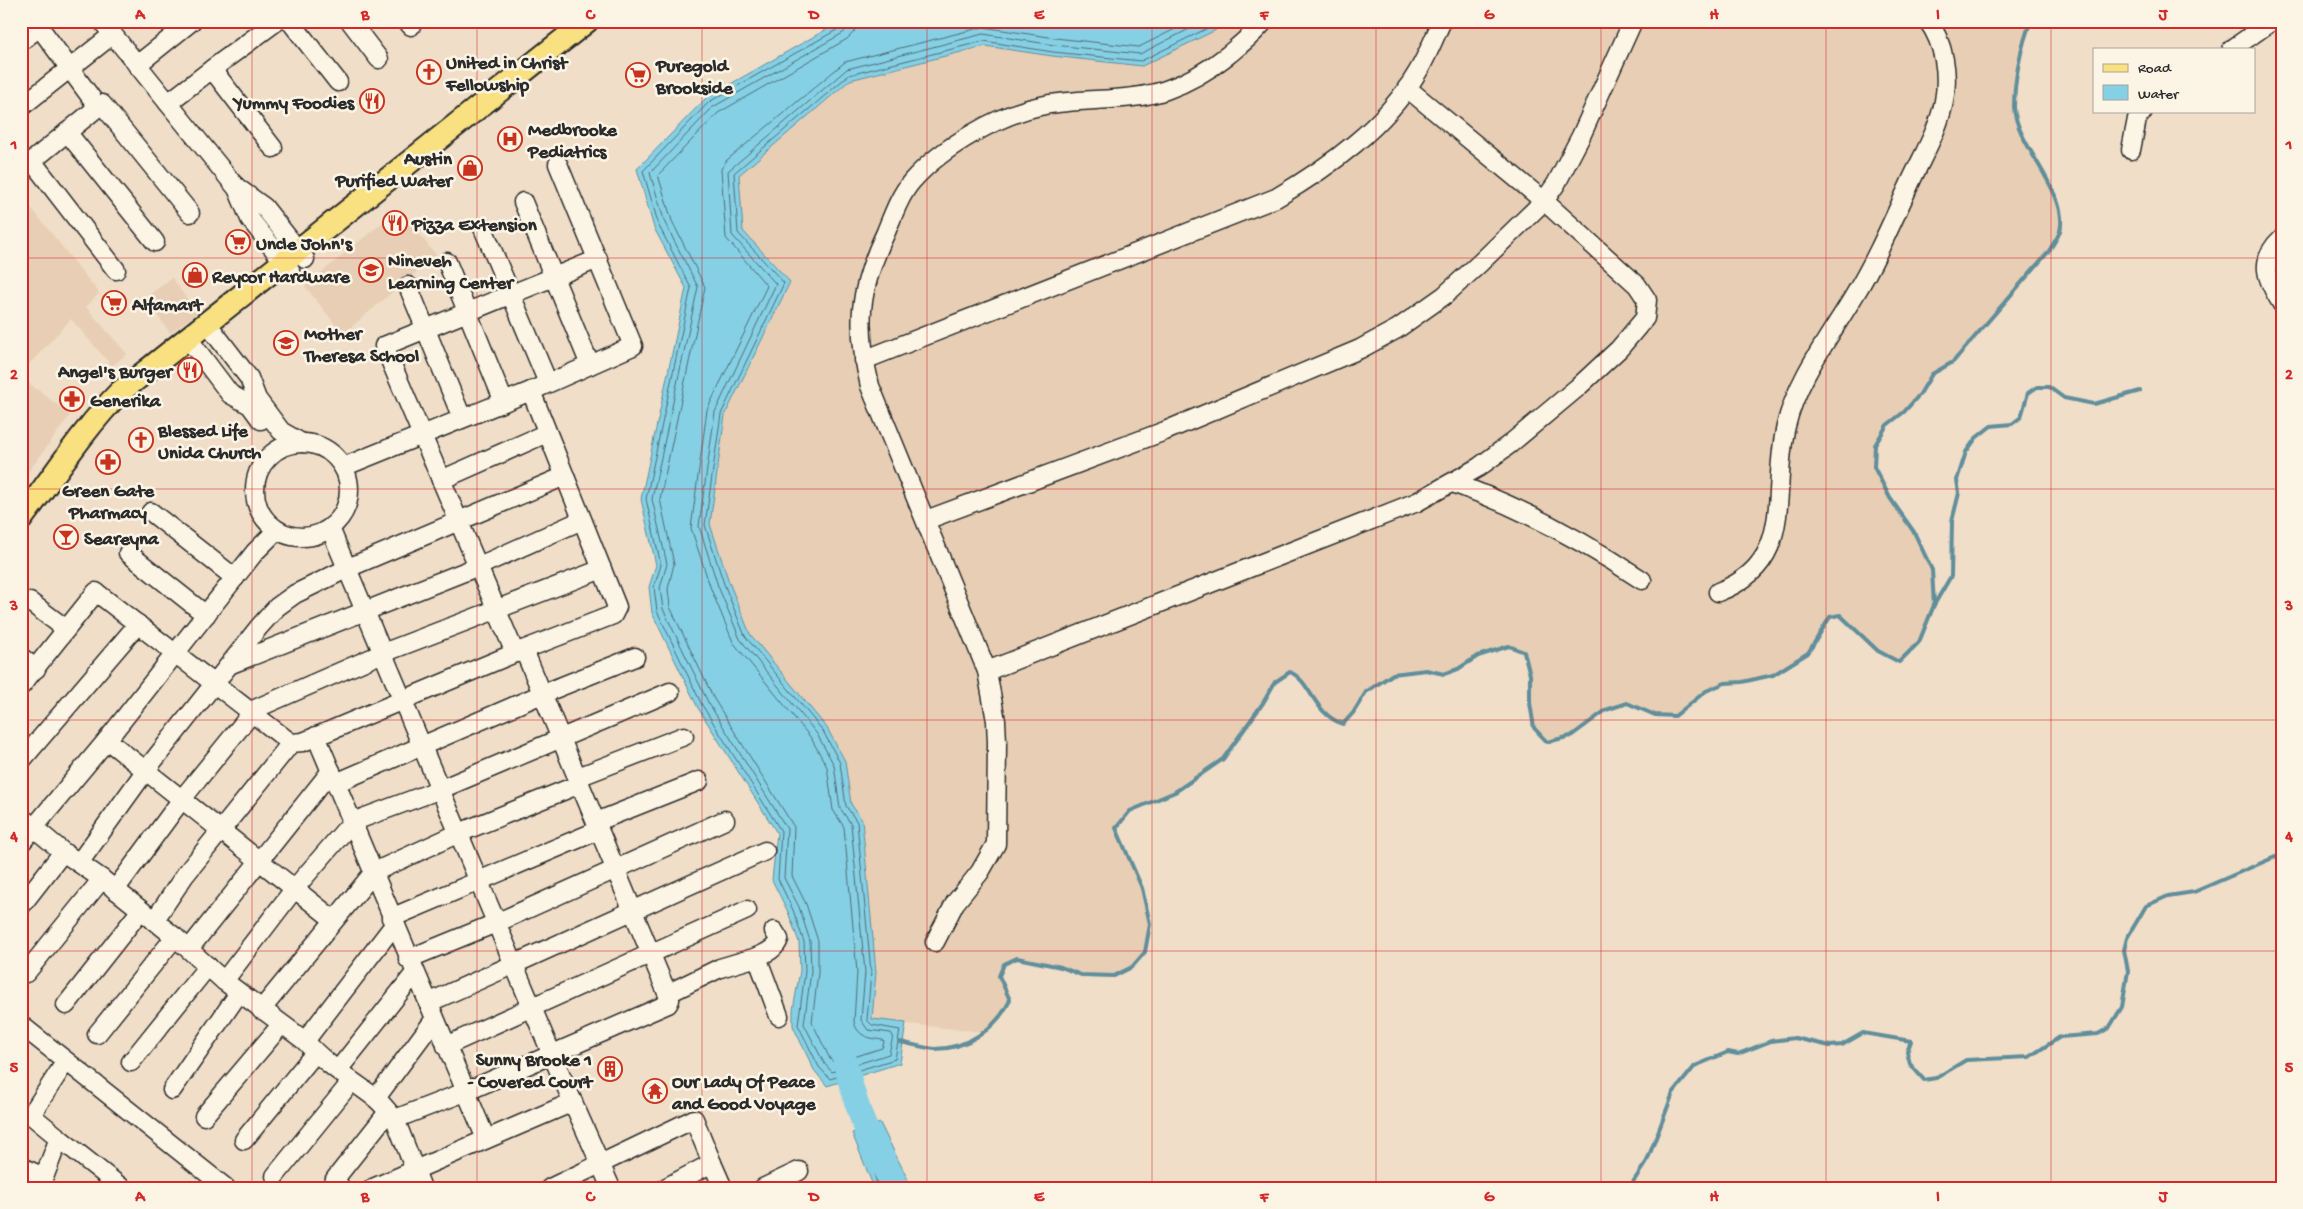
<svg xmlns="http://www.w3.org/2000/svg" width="2303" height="1209" font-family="'Gochi Hand',sans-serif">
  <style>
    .built { fill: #e7ceb4 }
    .water { fill: #85d0e5; stroke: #618e9b }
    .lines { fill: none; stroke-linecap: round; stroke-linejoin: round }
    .shore { stroke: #4f6d75; stroke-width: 1 }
    .stream { stroke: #618e9b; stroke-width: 4 }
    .river { stroke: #85d0e5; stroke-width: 24 }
    .minor-casing { stroke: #2b2b2b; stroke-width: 21 }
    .major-casing { stroke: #2b2b2b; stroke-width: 26 }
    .minor { stroke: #fcf5e5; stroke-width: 18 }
    .major { stroke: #f9e181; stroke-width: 22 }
    .grid { fill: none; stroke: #d62828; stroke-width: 1; stroke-opacity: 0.55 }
    .labels { text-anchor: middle; stroke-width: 5; stroke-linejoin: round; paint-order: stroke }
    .poi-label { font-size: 19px; font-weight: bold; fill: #2b2b2b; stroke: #fcf5e5; text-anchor: start }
    .neatline { fill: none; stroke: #d62828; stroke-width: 2 }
    .grid-label { font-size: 16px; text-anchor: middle; font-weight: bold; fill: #d62828 }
  </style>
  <rect width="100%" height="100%" fill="#f0dec8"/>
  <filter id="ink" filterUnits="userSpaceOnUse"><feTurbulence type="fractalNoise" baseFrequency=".02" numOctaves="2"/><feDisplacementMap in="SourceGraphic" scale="10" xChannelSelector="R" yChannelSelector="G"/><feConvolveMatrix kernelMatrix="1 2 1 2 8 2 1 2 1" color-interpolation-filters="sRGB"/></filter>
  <g filter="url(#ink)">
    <g class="built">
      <path d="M 1216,21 L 2031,21 L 2022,44 L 2014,108 L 2024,139 L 2059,204 L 2060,230 L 2049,251 L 1953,362 L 1932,374 L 1920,394 L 1904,412 L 1887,425 L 1875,445 L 1874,467 L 1890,498 L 1914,532 L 1932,570 L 1934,605 L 1919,642 L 1899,662 L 1878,651 L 1841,615 L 1830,617 L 1808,653 L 1773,675 L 1742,682 L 1725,683 L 1706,691 L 1675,716 L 1655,715 L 1627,703 L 1606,710 L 1571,736 L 1547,742 L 1534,728 L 1530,703 L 1530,675 L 1524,653 L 1509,646 L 1478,656 L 1458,669 L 1444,674 L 1426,670 L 1393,674 L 1366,692 L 1353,713 L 1343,724 L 1331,720 L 1310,696 L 1298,676 L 1290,672 L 1275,682 L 1263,703 L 1223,759 L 1175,792 L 1130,811 L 1116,828 L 1142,888 L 1150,924 L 1145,952 L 1132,967 L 1114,976 L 1081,975 L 1061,967 L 1017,958 L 1004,964 L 999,976 L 1010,1000 L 1003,1015 L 983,1032 L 872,1020 L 876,972 L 862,820 L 851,805 L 845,761 L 827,728 L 750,634 L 729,583 L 710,524 L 725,415 L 790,282 L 743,231 L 739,175 L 850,80 L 985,46 L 1052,56 L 1216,30 Z"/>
      <path d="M 21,195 L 99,293 L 86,307 L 127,354 L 112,366 L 71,319 L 21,373 Z"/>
      <path d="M 399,209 L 436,255 L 343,334 L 305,286 Z"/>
      <path d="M 172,278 L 197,313 L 170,333 L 145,298 Z"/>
      <path d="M 21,377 L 70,415 L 21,482 Z"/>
    </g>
    <g class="water">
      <path d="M 841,21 L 1216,21 L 1216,30 L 1142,66 L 1052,56 L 985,46 L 850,80 L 739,175 L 743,231 L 790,282 L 725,415 L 710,524 L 729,582 L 750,634 L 827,728 L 845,761 L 851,804 L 862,820 L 876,972 L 872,1019 L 906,1023 L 900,1063 L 827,1086 L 814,1070 L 793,1026 L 793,1010 L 800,971 L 799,942 L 788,912 L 772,880 L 777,833 L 698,708 L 652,613 L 649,587 L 656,565 L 641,499 L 686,288 L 654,228 L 637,169 L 706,98 Z"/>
      <path d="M 880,1123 L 910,1184 L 913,1188 L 874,1188 L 852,1133 Z"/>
    </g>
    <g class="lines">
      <g class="shore">
        <path d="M 842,21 L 840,28 L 709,102 L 643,171 L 659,226 L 691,288 L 646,499 L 661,565 L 654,587 L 657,611 L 702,705 L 781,831 L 778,879 L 793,910 L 804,942 L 805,972 L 798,1025 L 819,1067 L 830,1079 L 895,1059 L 900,1030 L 872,1025 L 867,1020 L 871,972 L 857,822 L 846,806 L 840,763 L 823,731 L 745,636 L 724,584 L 705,525 L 721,414 L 784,283 L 738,233 L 734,173 L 849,75 L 984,41 L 1053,52 L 1141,61 L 1210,27 L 1211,21"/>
        <path d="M 849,21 L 848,28 L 843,33 L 713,107 L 650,173 L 665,223 L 698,287 L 652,499 L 667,564 L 660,588 L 663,609 L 708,702 L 787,829 L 784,878 L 799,907 L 810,941 L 811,972 L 804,1024 L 824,1063 L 832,1072 L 889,1054 L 893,1036 L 891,1033 L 868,1030 L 861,1020 L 865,972 L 851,824 L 840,808 L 834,765 L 817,734 L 740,639 L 718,586 L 699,526 L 715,412 L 776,284 L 732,235 L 728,171 L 847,69 L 983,34 L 1054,45 L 1140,54 L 1205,21"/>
        <path d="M 856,21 L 854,32 L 847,39 L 718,113 L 658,175 L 672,221 L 705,287 L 660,499 L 674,564 L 668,589 L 670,607 L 714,699 L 794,827 L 792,876 L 806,904 L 818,941 L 818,973 L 812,1022 L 830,1059 L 835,1063 L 882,1048 L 884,1042 L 883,1040 C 869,1038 858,1037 854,1022 L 857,972 L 844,827 L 833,810 L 827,767 L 811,738 L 733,642 L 711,589 L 691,528 L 707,410 L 767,286 L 726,238 L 721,169 L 727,160 L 845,62 L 983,27 L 1055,38 L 1139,47 L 1191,21"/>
        <path d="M 878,1188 L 872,1165 L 860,1137 L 876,1130 L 906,1188"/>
        <path d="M 885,1188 L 878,1163 L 868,1141 L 872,1137 L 889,1165 L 899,1188"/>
      </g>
      <g class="stream">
        <path d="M 1934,605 L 1932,570 L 1914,532 L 1890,498 L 1874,467 L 1875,445 L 1887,425 L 1904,412 L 1920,394 L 1932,374 L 1953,362 L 2049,251 C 2052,245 2058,238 2060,231 C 2070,193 2016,146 2014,107 C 2014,81 2021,45 2031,21"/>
        <path d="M 900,1042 C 911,1044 924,1048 935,1049 C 967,1049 997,1028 1010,1000 L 999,976 L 1004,964 L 1017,958 L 1061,967 L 1081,975 L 1114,976 L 1132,967 L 1145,952 L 1150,924 L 1142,888 L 1116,828 L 1130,811 L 1175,792 L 1223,759 L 1263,703 L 1275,682 L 1290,672 C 1311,681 1313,714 1343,724 L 1353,713 L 1366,692 L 1393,674 L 1426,670 L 1444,674 L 1458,669 L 1478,656 L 1509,646 L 1524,652 L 1530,675 L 1530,703 L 1534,728 L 1547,742 L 1571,736 L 1606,710 L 1627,703 L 1655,715 L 1675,716 L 1706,691 L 1725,683 L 1742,682 L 1773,675 L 1808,653 L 1830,617 L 1840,615 L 1878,651 L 1899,662 L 1919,642 L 1934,605 L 1951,576 L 1952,521 L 1959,493 L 1957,480 L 1966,452 L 1976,438 L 1991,426 L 2012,424 L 2021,417 L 2028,393 L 2037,387 L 2049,387 L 2064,398 L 2094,404 L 2140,391"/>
        <path d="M 1629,1188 L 1647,1161 L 1673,1093 L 1695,1066 L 1728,1052 L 1738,1054 L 1771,1041 L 1795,1038 L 1830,1046 L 1842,1045 L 1863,1033 L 1911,1041 L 1907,1052 L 1910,1064 L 1924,1080 L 1936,1078 L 1966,1060 L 2029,1057 L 2060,1037 L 2098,1034 L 2109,1028 L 2122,1007 L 2128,971 L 2124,950 L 2127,938 L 2146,906 L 2168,896 L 2194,892 L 2282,854"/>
      </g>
      <path class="river" d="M 842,1047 C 851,1094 870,1149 896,1188"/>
      <defs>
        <g id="minor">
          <path d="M 35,21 L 98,107 L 32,161 L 116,270"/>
          <path d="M 102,21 L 235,186 L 264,207 L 305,259"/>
          <path d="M 290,21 L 338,82"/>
          <path d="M 350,21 L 379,59"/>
          <path d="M 407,21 L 411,26"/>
          <path d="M 21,41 L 40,27"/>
          <path d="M 2232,49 L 2272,21"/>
          <path d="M 137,65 L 192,21"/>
          <path d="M 168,103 L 212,69"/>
          <path d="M 21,107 L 112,35"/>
          <path d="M 98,107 L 102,104 L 190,213"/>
          <path d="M 67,132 L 155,242"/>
          <path d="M 273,148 L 212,69 L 277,21"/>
          <path d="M 2131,150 L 2137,119 L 2143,111"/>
          <path d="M 236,186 L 250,219 L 290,270"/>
          <path d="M 523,202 L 590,365"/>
          <path d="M 483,228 L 548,383"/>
          <path d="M 2282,238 C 2258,260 2266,279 2282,304"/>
          <path d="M 447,262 L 504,402"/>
          <path d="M 408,286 L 462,418"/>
          <path d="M 206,322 L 249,378 L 257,399 L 281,431 L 302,443"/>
          <path d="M 187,337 L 230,394 L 250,405 L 261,420"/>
          <path d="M 864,360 L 1276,198 C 1329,167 1385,127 1417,73 C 1427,57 1434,38 1442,21"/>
          <circle cx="302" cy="490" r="47"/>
          <path d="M 343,467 L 531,391 L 633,346 L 558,164"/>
          <path d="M 441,480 L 547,433"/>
          <path d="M 1453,483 C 1521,507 1582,540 1642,580"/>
          <path d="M 151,512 L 235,578"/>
          <path d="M 926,520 L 1165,431 L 1360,349 L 1397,329 L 1445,295 L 1480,263 L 1544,201 L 1556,184 L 1581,136 L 1633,21"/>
          <path d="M 330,528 L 552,1055 L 611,1188"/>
          <path d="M 128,553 L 206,615"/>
          <path d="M 1718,592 C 1798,562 1770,492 1786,426 C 1797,379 1829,338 1854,296 C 1876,260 1893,220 1911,181 C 1923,155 1939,129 1944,101 C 1949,74 1944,43 1928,21"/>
          <path d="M 30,602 L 66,629"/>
          <path d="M 515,653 L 384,346 L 598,259"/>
          <path d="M 21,657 L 36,669"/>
          <path d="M 229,665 L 479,566 L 582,520"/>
          <path d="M 987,671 L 1417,502 L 1479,467 L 1510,444 L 1577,388 L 1619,349 L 1645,318 L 1647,300 L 1637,285 L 1544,201 L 1407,88"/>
          <path d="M 21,686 L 96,592 L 291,743"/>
          <path d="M 316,736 L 486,1139"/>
          <path d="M 107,740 L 334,920"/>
          <path d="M 21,761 L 138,624"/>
          <path d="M 578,777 L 684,736"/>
          <path d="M 336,783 L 542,694 L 635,657"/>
          <path d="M 21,817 L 63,852 L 102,879 L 175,937 L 224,981 L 305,1041 C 324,1063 350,1079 374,1097 C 382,1103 388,1112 395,1119 L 465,1092 L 668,1004 L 670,1000 L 524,650"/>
          <path d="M 596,822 L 699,781"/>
          <path d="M 21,843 L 107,740 L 255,552 L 277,530"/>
          <path d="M 79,863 L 146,770 L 259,627 L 277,607 L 295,594 L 348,568 L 565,476"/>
          <path d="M 115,890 L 182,799 L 255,709 L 383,653 L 602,569"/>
          <path d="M 21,906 L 63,852"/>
          <path d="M 391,918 L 599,830"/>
          <path d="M 154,921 L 185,875 L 291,743 L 303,742 L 515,653 L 613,615 L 617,607 L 531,391"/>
          <path d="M 935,942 L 955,903 L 980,872 L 996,844 L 997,742 L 996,721 L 987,671 L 870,386 C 855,324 859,289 886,232 C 893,215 900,195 912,181 C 942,147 1001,113 1045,105 C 1082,98 1132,102 1166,90 C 1189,82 1209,70 1228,55 C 1241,44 1254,34 1264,21"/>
          <path d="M 189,949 L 331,771"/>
          <path d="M 757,957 C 766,953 776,949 779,939 L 774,931"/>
          <path d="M 408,959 L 496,923 L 725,820"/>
          <path d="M 26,973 L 102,879"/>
          <path d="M 224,981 L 295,888 L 352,822 L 441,789 L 670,692"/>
          <path d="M 669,993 L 720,968 L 757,957 L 779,1016"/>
          <path d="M 428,1003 L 765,851"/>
          <path d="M 66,1005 L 141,910"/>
          <path d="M 261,1010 L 374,872 L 459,833 L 580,784"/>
          <path d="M 21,1025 L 226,1188"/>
          <path d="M 97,1034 L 175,937"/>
          <path d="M 305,1041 L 394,925"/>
          <path d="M 446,1046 L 747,910"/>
          <path d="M 131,1062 L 208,966"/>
          <path d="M 338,1070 L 415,973"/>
          <path d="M 172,1090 L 239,993"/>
          <path d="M 376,1098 L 434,1020"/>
          <path d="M 204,1116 L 281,1025"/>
          <path d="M 395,1119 L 422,1188"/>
          <path d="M 59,1138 L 122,1188"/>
          <path d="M 244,1140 L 315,1053"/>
          <path d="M 21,1167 L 44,1177"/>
          <path d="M 275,1176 L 351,1082"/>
          <path d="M 40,1188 L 59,1138 L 31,1115 L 66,1061"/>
          <path d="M 341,1188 L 335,1179 L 388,1112"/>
          <path d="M 373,1188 L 573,1102"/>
          <path d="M 550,1188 L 694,1119 L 712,1163"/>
          <path d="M 665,1188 L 712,1163 L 723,1188"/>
          <path d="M 763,1188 L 799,1171"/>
        </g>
        <path id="major" d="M 21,519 C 54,476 82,431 120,392 L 587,21"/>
      </defs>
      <use href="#minor" class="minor-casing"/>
      <use href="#major" class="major-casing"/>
      <use href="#minor" class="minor"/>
      <use href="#major" class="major"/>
    </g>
  </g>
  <path class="grid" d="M 252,21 L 252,1188M 477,21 L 477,1188M 702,21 L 702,1188M 927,21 L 927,1188M 1152,21 L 1152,1188M 1376,21 L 1376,1188M 1601,21 L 1601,1188M 1826,21 L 1826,1188M 2051,21 L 2051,1188M 21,258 L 2282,258M 21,489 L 2282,489M 21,720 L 2282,720M 21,951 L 2282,951"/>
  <defs>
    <symbol id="church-ring" viewBox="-11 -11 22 22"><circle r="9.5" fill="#fcf5e5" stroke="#c8321e" stroke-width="1.5"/><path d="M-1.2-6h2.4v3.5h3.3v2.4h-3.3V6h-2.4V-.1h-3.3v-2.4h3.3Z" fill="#c8321e"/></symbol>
    <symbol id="supermarket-ring" viewBox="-11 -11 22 22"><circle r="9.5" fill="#fcf5e5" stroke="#c8321e" stroke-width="1.5"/><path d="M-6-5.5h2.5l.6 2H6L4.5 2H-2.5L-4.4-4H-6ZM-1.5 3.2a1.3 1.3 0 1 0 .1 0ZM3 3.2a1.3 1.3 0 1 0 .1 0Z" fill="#c8321e"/></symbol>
    <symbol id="restaurant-ring" viewBox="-11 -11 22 22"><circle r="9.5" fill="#fcf5e5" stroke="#c8321e" stroke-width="1.5"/><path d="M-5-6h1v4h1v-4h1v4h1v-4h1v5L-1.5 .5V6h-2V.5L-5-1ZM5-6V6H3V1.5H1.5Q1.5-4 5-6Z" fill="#c8321e"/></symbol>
    <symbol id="hospital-ring" viewBox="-11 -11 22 22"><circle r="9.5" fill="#fcf5e5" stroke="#c8321e" stroke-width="1.5"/><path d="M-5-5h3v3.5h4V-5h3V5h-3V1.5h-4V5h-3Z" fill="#c8321e"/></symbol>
    <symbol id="shop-ring" viewBox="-11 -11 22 22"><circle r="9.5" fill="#fcf5e5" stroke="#c8321e" stroke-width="1.5"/><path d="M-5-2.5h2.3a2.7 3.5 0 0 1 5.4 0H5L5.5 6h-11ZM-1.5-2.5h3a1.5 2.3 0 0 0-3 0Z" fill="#c8321e"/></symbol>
    <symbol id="school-ring" viewBox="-11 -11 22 22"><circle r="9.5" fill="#fcf5e5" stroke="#c8321e" stroke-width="1.5"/><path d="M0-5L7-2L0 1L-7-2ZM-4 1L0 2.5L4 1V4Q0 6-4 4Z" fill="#c8321e"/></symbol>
    <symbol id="pharmacy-ring" viewBox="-11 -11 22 22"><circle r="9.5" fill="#fcf5e5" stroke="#c8321e" stroke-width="1.5"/><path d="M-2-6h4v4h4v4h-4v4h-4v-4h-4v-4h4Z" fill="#c8321e"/></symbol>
    <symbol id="bar-ring" viewBox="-11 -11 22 22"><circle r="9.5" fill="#fcf5e5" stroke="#c8321e" stroke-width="1.5"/><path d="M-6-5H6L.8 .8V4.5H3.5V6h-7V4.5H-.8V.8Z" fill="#c8321e"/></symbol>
    <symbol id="building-ring" viewBox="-11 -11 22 22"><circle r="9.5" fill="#fcf5e5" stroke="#c8321e" stroke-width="1.5"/><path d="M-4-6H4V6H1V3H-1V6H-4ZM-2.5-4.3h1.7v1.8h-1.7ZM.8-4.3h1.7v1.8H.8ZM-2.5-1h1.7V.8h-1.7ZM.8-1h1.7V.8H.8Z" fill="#c8321e"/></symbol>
    <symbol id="temple-ring" viewBox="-11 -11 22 22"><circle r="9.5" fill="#fcf5e5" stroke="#c8321e" stroke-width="1.5"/><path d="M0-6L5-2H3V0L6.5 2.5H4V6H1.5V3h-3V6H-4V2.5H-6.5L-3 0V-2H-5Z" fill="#c8321e"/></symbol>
  </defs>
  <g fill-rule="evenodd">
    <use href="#church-ring" x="415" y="58" width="28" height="28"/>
    <use href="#supermarket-ring" x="624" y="61" width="28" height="28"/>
    <use href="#restaurant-ring" x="358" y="87" width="28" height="28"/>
    <use href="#hospital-ring" x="496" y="125" width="28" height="28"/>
    <use href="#shop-ring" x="456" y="154" width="28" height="28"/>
    <use href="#restaurant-ring" x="381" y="209" width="28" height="28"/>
    <use href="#supermarket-ring" x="224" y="228" width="28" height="28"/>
    <use href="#school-ring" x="357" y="256" width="28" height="28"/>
    <use href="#shop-ring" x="181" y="261" width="28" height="28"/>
    <use href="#supermarket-ring" x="100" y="289" width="28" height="28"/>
    <use href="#school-ring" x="272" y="329" width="28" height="28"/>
    <use href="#restaurant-ring" x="176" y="356" width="28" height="28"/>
    <use href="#pharmacy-ring" x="58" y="385" width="28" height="28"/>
    <use href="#church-ring" x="127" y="426" width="28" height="28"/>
    <use href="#pharmacy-ring" x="94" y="448" width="28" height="28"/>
    <use href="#bar-ring" x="52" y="523" width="28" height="28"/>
    <use href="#building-ring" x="596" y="1055" width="28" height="28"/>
    <use href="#temple-ring" x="641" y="1077" width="28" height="28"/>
  </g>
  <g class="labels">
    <g class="poi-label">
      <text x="446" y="68">United in Christ<tspan x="446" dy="22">Fellowship</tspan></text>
      <text x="656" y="71">Puregold<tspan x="656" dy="22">Brookside</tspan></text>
      <text x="354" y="108" text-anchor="end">Yummy Foodies</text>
      <text x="528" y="135">Medbrooke<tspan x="528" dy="22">Pediatrics</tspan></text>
      <text x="452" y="164" text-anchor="end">Austin<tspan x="452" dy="22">Purified Water</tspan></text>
      <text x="412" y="230">Pizza Extension</text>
      <text x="256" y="249">Uncle John's</text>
      <text x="388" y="266">Nineveh<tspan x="388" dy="22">Learning Center</tspan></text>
      <text x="212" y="282">Reycor Hardware</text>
      <text x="132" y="310">Alfamart</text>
      <text x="304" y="339">Mother<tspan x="304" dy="22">Theresa School</tspan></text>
      <text x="172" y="377" text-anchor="end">Angel's Burger</text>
      <text x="90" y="406">Generika</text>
      <text x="158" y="436">Blessed Life<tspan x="158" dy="22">Unida Church</tspan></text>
      <text x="108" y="496" text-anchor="middle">Green Gate<tspan x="108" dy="22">Pharmacy</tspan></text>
      <text x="84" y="544">Seareyna</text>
      <text x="592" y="1065" text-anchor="end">Sunny Brooke 1<tspan x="592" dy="22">- Covered Court</tspan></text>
      <text x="672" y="1087">Our Lady Of Peace<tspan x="672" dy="22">and Good Voyage</tspan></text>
    </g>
  </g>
  <rect width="2303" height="1209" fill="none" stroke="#fcf5e5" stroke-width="55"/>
  <rect x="2093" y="48" width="162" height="65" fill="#fcf5e5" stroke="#a8a49b"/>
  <rect x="2103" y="64" width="25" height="8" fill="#f9e181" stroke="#a8a49b"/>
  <text x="2138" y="72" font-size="15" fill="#2b2b2b">Road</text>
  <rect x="2103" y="85" width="25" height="15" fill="#85d0e5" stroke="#a8a49b"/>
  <text x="2138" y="98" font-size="15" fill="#2b2b2b">Water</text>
  <rect x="28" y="28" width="2248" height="1154" class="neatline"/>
  <g class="grid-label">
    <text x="140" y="19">A</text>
    <text x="365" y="19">B</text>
    <text x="590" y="19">C</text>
    <text x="814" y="19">D</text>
    <text x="1039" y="19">E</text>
    <text x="1264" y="19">F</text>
    <text x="1489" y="19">G</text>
    <text x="1714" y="19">H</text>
    <text x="1938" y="19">I</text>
    <text x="2163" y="19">J</text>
    <text x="14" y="149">1</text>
    <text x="2289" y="149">1</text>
    <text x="14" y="379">2</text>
    <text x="2289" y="379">2</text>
    <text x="14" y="610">3</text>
    <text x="2289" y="610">3</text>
    <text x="14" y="841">4</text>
    <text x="2289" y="841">4</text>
    <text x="14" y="1072">5</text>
    <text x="2289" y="1072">5</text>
    <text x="140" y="1201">A</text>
    <text x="365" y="1201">B</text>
    <text x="590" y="1201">C</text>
    <text x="814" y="1201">D</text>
    <text x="1039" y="1201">E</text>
    <text x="1264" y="1201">F</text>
    <text x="1489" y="1201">G</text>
    <text x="1714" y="1201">H</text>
    <text x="1938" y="1201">I</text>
    <text x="2163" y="1201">J</text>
  </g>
</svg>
